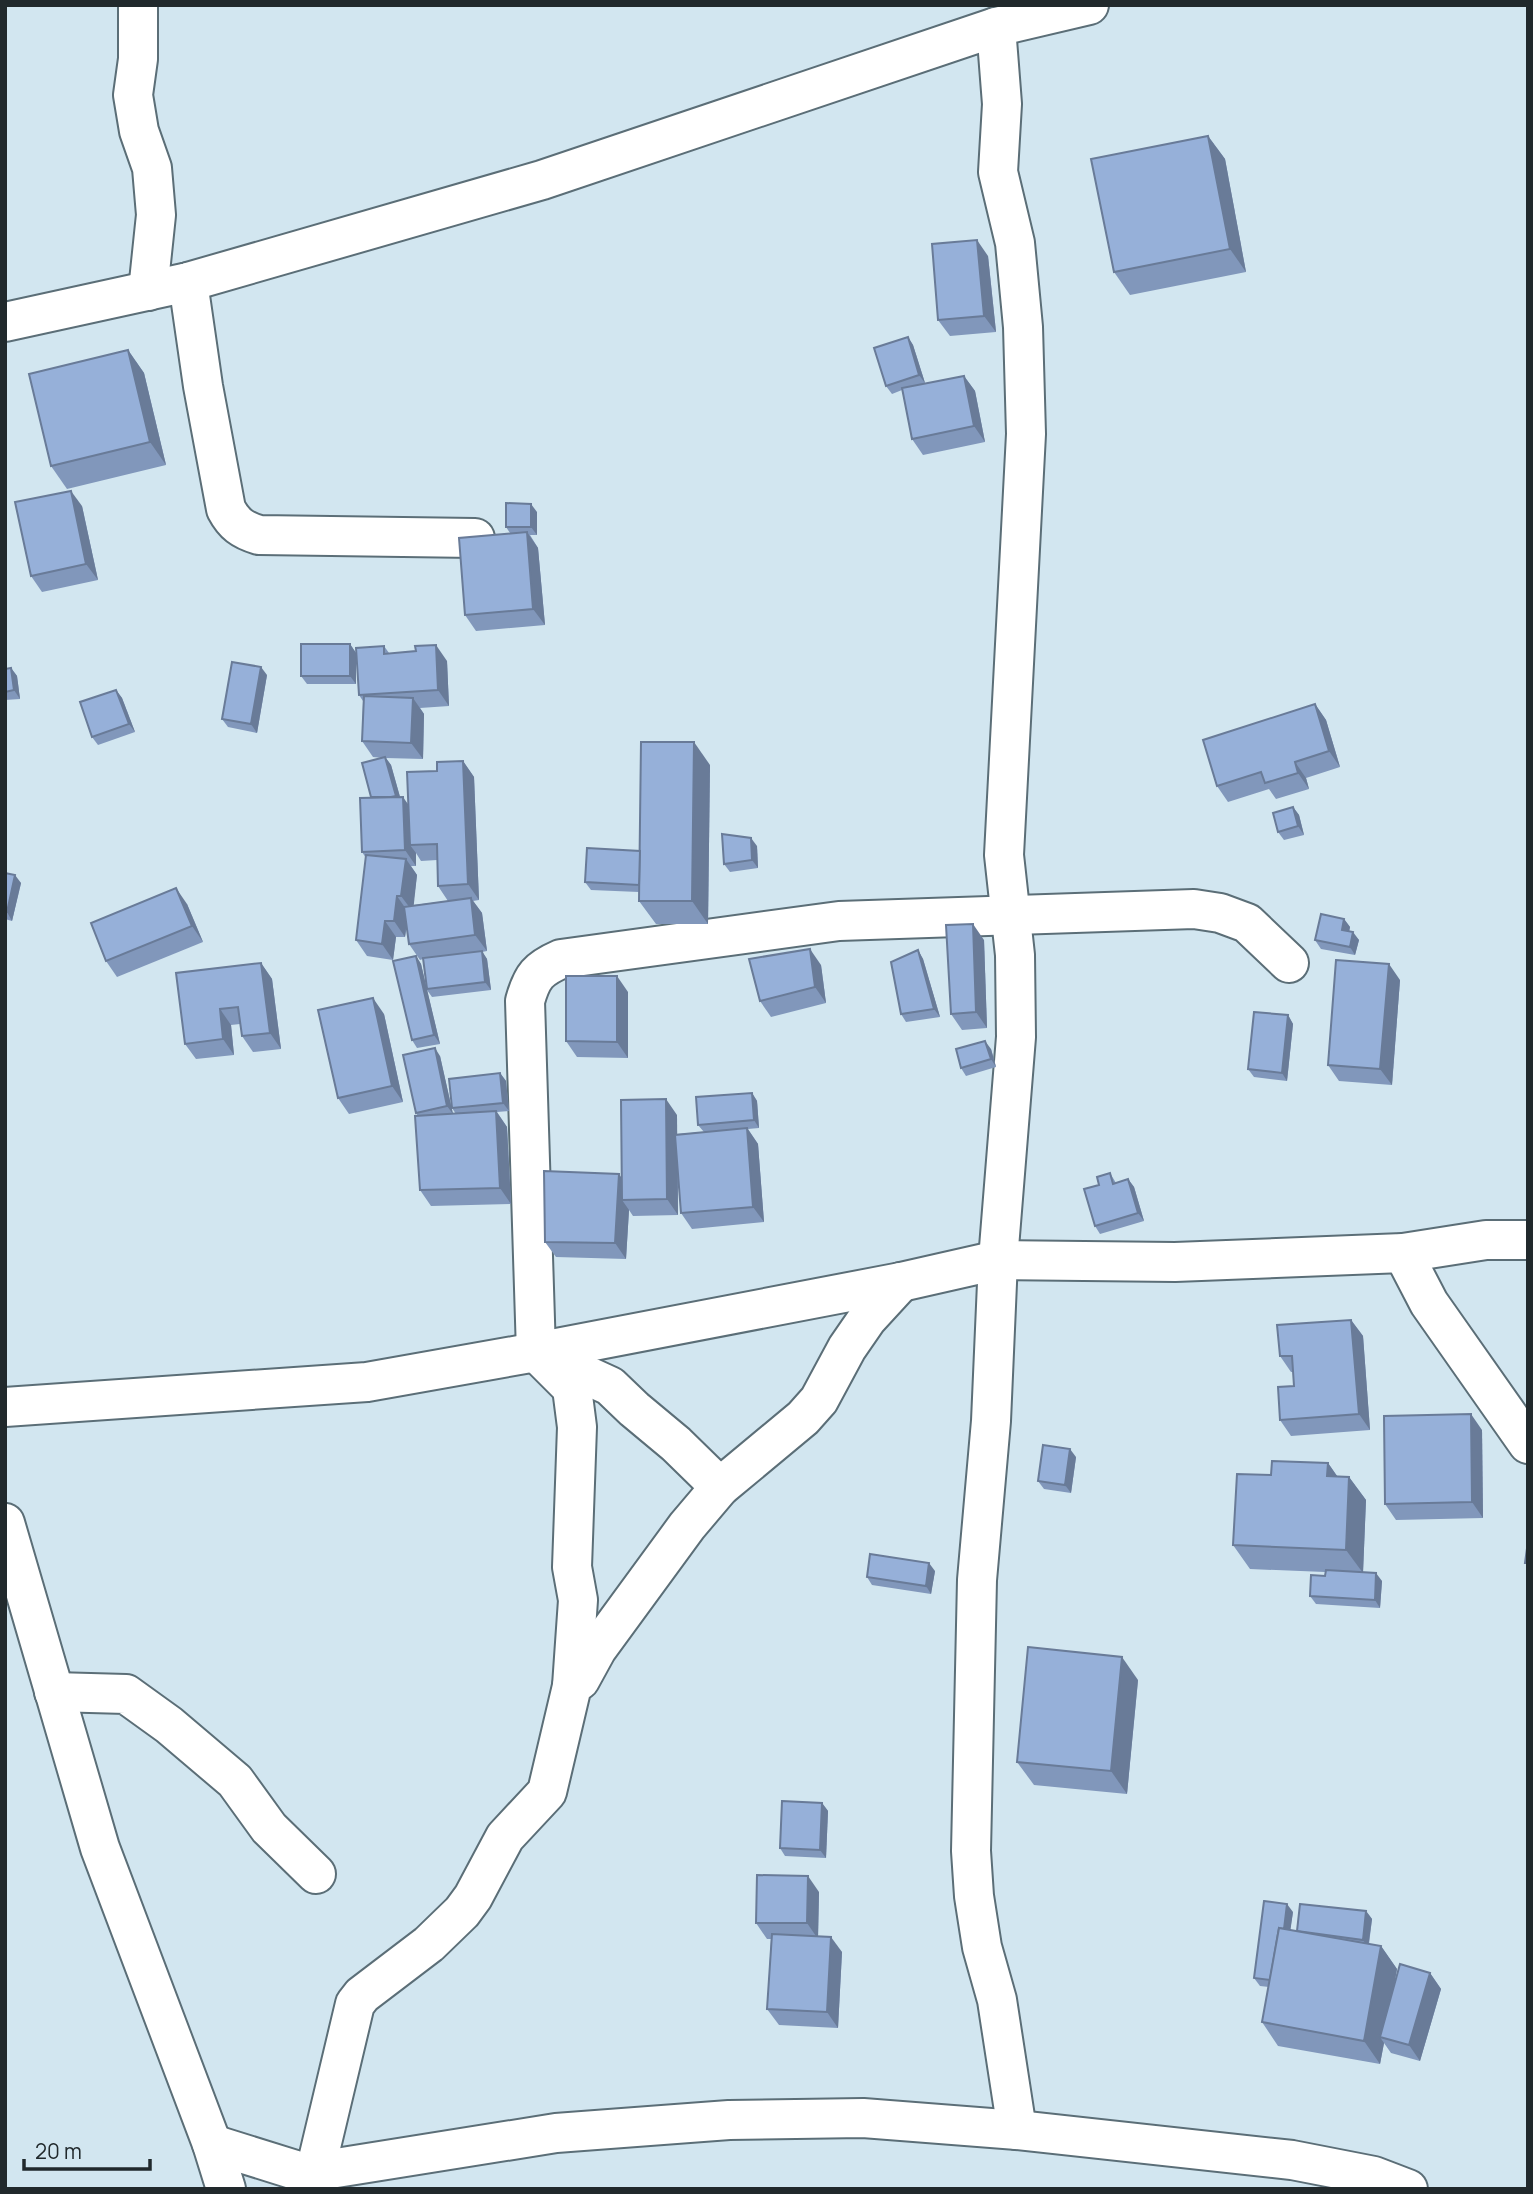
<svg xmlns="http://www.w3.org/2000/svg" width="1533" height="2194" font-family="Manrope,sans-serif">
  <style>
    .lines { fill: none; stroke-linecap: round; stroke-linejoin: round }
    .minor-casing { stroke: #5b6e77; stroke-width: 42 }
    .minor { stroke: #fff; stroke-width: 38 }
    .wall { fill: #8197bb; fill-rule: evenodd }
    .shaded-wall { fill: #697b98 }
    .building { fill: #96b0d9; stroke: #697b98; stroke-width: 2 }
  </style>
  <rect width="100%" height="100%" fill="#d2e6f0"/>
  <g class="lines">
    <defs>
      <g id="minor">
        <path d="M 138,5 L 138,59 L 133,95 L 139,131 L 152,168 L 156,215 L 148,291"/>
        <path d="M 996,27 L 1002,104 L 998,172 L 1015,243 L 1023,327 L 1026,434 L 1004,855 L 1015,955 L 1016,1037 L 998,1260 L 991,1421 L 977,1580 L 971,1851 L 974,1896 L 982,1947 L 997,2000 L 1017,2130"/>
        <path d="M 188,282 L 203,386 L 226,509 C 234,524 242,530 259,535 L 475,538"/>
        <path d="M 5,322 L 188,282 L 542,180 L 996,27 L 1089,5"/>
        <path d="M 1403,1253 L 1429,1303 L 1528,1444"/>
        <path d="M 551,1359 L 610,1386 L 634,1409 L 676,1444 L 720,1487"/>
        <path d="M 5,1407 L 367,1382 L 536,1352 L 901,1282 L 998,1260 L 1175,1262 L 1403,1253 L 1486,1240 L 1528,1240"/>
        <path d="M 5,1523 L 100,1848 L 212,2144 L 226,2189"/>
        <path d="M 572,1686 L 578,1600 L 572,1567 L 577,1427 L 572,1388 L 536,1352 L 525,1001 C 532,976 538,969 561,959 L 839,921 L 1194,909 L 1220,913 L 1247,923 L 1289,963"/>
        <path d="M 54,1692 L 126,1694 L 169,1725 L 235,1781 L 269,1828 L 316,1874"/>
        <path d="M 212,2144 L 305,2173 L 556,2133 L 729,2120 L 863,2118 L 1017,2130 L 1292,2160 L 1374,2176 L 1408,2189"/>
        <path d="M 315,2172 L 355,2004 L 362,1995 L 429,1944 L 462,1912 L 473,1897 L 505,1837 L 547,1792 L 572,1686 L 580,1680 L 597,1649 L 687,1526 L 720,1487 L 803,1418 L 819,1400 L 847,1348 L 867,1319 L 901,1282"/>
      </g>
    </defs>
    <use href="#minor" class="minor-casing"/>
    <use href="#minor" class="minor"/>
  </g>
  <g class="wall">
    <path d="M 1208,136 L 1225,159 L 1246,272 L 1130,295 L 1114,272 Z"/>
    <path d="M 988,256 L 996,332 L 950,336 L 938,320 Z"/>
    <path d="M 908,337 L 913,345 L 925,383 L 918,385 L 964,376 L 975,391 L 985,442 L 923,455 L 912,439 L 902,390 L 892,394 L 886,386 Z"/>
    <path d="M 128,350 L 144,373 L 166,465 L 67,489 L 51,466 Z"/>
    <path d="M 82,506 L 98,580 L 42,592 L 31,576 Z"/>
    <path d="M 537,512 L 537,535 L 530,535 L 538,548 L 545,625 L 476,631 L 465,615 L 510,533 L 506,527 Z"/>
    <path d="M 350,644 L 356,653 L 356,684 L 307,684 L 301,676 Z"/>
    <path d="M 384,646 L 389,653 L 447,661 L 449,706 L 420,708 L 424,714 L 423,759 L 386,758 L 391,765 L 400,797 L 408,804 L 437,771 L 463,761 L 474,777 L 479,900 L 473,901 L 482,913 L 487,951 L 482,952 L 487,959 L 491,990 L 432,997 L 427,990 L 440,1044 L 417,1048 L 412,1040 L 416,956 L 421,964 L 426,986 L 423,959 L 420,960 L 409,944 L 407,926 L 405,937 L 396,937 L 393,960 L 367,956 L 356,940 L 366,858 L 362,852 L 371,797 L 383,758 L 373,757 L 362,741 L 363,701 L 359,695 ZM 416,853 L 421,861 L 437,860 L 438,886 L 448,901 L 413,905 L 417,875 L 411,866 L 416,866 Z"/>
    <path d="M 11,668 L 17,676 L 20,699 L 5,700 L 5,669 Z"/>
    <path d="M 267,675 L 257,733 L 228,727 L 222,719 Z"/>
    <path d="M 116,690 L 122,698 L 135,732 L 98,745 L 92,737 Z"/>
    <path d="M 1315,704 L 1326,720 L 1340,767 L 1306,778 L 1309,789 L 1276,799 L 1269,789 L 1228,802 L 1217,786 Z"/>
    <path d="M 710,765 L 708,924 L 656,924 L 639,901 L 639,892 L 591,890 L 585,882 L 640,851 Z"/>
    <path d="M 1293,807 L 1299,815 L 1304,835 L 1284,840 L 1278,832 Z"/>
    <path d="M 757,846 L 758,868 L 730,872 L 724,864 Z"/>
    <path d="M 5,873 L 21,883 L 12,921 L 5,919 Z"/>
    <path d="M 187,904 L 203,942 L 117,977 L 106,961 Z"/>
    <path d="M 1344,919 L 1350,927 L 1349,931 L 1359,940 L 1355,955 L 1321,949 L 1315,940 Z"/>
    <path d="M 984,940 L 987,1028 L 962,1030 L 951,1014 Z"/>
    <path d="M 918,950 L 923,959 L 940,1017 L 906,1022 L 901,1014 Z"/>
    <path d="M 261,963 L 272,979 L 281,1049 L 253,1052 L 242,1036 L 240,1024 L 231,1025 L 234,1055 L 196,1059 L 185,1044 Z"/>
    <path d="M 821,965 L 826,1003 L 771,1017 L 760,1001 Z"/>
    <path d="M 1400,980 L 1392,1085 L 1339,1081 L 1328,1065 Z"/>
    <path d="M 628,992 L 628,1058 L 577,1057 L 566,1041 Z"/>
    <path d="M 384,1014 L 403,1102 L 349,1114 L 338,1098 Z"/>
    <path d="M 1288,1015 L 1293,1024 L 1287,1081 L 1254,1077 L 1248,1069 Z"/>
    <path d="M 991,1049 L 996,1067 L 966,1076 L 961,1068 Z"/>
    <path d="M 440,1056 L 453,1114 L 456,1114 L 452,1108 L 500,1073 L 506,1081 L 509,1111 L 497,1112 L 507,1127 L 511,1204 L 431,1206 L 420,1190 L 418,1116 L 416,1113 Z"/>
    <path d="M 752,1093 L 757,1101 L 759,1128 L 748,1129 L 758,1144 L 764,1222 L 692,1229 L 681,1213 L 678,1177 L 678,1215 L 633,1216 L 629,1210 L 626,1259 L 556,1257 L 545,1242 L 622,1178 L 677,1115 L 677,1134 L 704,1132 L 698,1125 Z"/>
    <path d="M 1110,1173 L 1116,1183 L 1128,1179 L 1134,1187 L 1144,1221 L 1100,1234 L 1095,1226 L 1099,1185 Z"/>
    <path d="M 1351,1320 L 1363,1336 L 1370,1430 L 1291,1436 L 1280,1420 L 1294,1386 L 1293,1372 L 1291,1372 L 1280,1356 Z"/>
    <path d="M 1482,1430 L 1483,1518 L 1396,1520 L 1385,1504 Z"/>
    <path d="M 1076,1457 L 1071,1493 L 1044,1489 L 1038,1481 Z"/>
    <path d="M 1328,1463 L 1337,1476 L 1349,1477 L 1366,1500 L 1363,1572 L 1382,1581 L 1380,1608 L 1316,1604 L 1310,1596 L 1325,1576 L 1325,1572 L 1250,1569 L 1233,1545 L 1271,1475 Z"/>
    <path d="M 935,1571 L 931,1594 L 872,1585 L 867,1577 Z"/>
    <path d="M 1138,1680 L 1127,1794 L 1034,1785 L 1017,1762 Z"/>
    <path d="M 822,1803 L 828,1811 L 826,1858 L 785,1856 L 780,1848 Z"/>
    <path d="M 819,1892 L 818,1936 L 842,1952 L 838,2028 L 779,2025 L 767,2009 L 771,1939 L 767,1939 L 756,1923 Z"/>
    <path d="M 1366,1911 L 1372,1919 L 1369,1944 L 1381,1946 L 1397,1969 L 1393,1989 L 1430,1973 L 1441,1989 L 1420,2061 L 1391,2053 L 1384,2043 L 1380,2064 L 1278,2046 L 1262,2022 L 1269,1987 L 1260,1986 L 1254,1978 L 1293,1912 L 1290,1930 L 1297,1931 Z"/>
  </g>
  <g class="shaded-wall">
    <path d="M 1208,136 L 1225,159 L 1246,272 L 1230,249 Z"/>
    <path d="M 977,240 L 988,256 L 996,332 L 984,316 Z"/>
    <path d="M 908,337 L 913,345 L 925,383 L 919,375 Z"/>
    <path d="M 128,350 L 144,373 L 166,465 L 150,442 Z"/>
    <path d="M 964,376 L 975,391 L 985,442 L 974,426 Z"/>
    <path d="M 71,491 L 82,506 L 98,580 L 86,564 Z"/>
    <path d="M 531,504 L 537,512 L 537,535 L 531,527 Z"/>
    <path d="M 527,532 L 538,548 L 545,625 L 533,609 Z"/>
    <path d="M 350,644 L 356,653 L 356,684 L 350,676 Z"/>
    <path d="M 436,645 L 447,661 L 449,706 L 438,690 Z"/>
    <path d="M 261,667 L 267,675 L 257,733 L 251,724 Z"/>
    <path d="M 11,668 L 17,676 L 20,699 L 14,690 Z"/>
    <path d="M 116,690 L 122,698 L 135,732 L 129,724 Z"/>
    <path d="M 413,698 L 424,714 L 423,759 L 411,743 Z"/>
    <path d="M 1315,704 L 1326,720 L 1340,767 L 1329,751 Z"/>
    <path d="M 694,742 L 710,765 L 708,924 L 692,901 Z"/>
    <path d="M 385,757 L 391,765 L 402,804 L 396,796 Z"/>
    <path d="M 463,761 L 474,777 L 479,900 L 468,884 Z"/>
    <path d="M 1295,762 L 1306,778 L 1309,789 L 1298,773 Z"/>
    <path d="M 403,797 L 414,813 L 410,845 L 416,853 L 416,866 L 405,850 Z"/>
    <path d="M 1293,807 L 1299,815 L 1304,835 L 1298,826 Z"/>
    <path d="M 751,838 L 757,846 L 758,868 L 752,860 Z"/>
    <path d="M 406,859 L 417,875 L 413,912 L 401,896 Z"/>
    <path d="M 15,875 L 21,883 L 12,921 L 7,912 Z"/>
    <path d="M 176,888 L 187,904 L 203,942 L 192,926 Z"/>
    <path d="M 397,896 L 408,912 L 405,937 L 394,921 Z"/>
    <path d="M 471,898 L 482,913 L 487,951 L 475,935 Z"/>
    <path d="M 1344,919 L 1350,927 L 1348,938 L 1342,930 Z"/>
    <path d="M 385,921 L 396,937 L 393,960 L 382,944 Z"/>
    <path d="M 973,924 L 984,940 L 987,1028 L 976,1012 Z"/>
    <path d="M 1353,932 L 1359,940 L 1355,955 L 1350,947 Z"/>
    <path d="M 810,949 L 821,965 L 826,1003 L 815,987 Z"/>
    <path d="M 918,950 L 923,959 L 940,1017 L 934,1009 Z"/>
    <path d="M 482,951 L 487,959 L 491,990 L 485,982 Z"/>
    <path d="M 416,956 L 421,964 L 440,1044 L 434,1035 Z"/>
    <path d="M 261,963 L 272,979 L 281,1049 L 270,1033 Z"/>
    <path d="M 1389,964 L 1400,980 L 1392,1085 L 1380,1069 Z"/>
    <path d="M 617,976 L 628,992 L 628,1058 L 617,1042 Z"/>
    <path d="M 373,998 L 384,1014 L 403,1102 L 392,1086 Z"/>
    <path d="M 220,1009 L 231,1025 L 234,1055 L 223,1039 Z"/>
    <path d="M 1288,1015 L 1293,1024 L 1287,1081 L 1282,1073 Z"/>
    <path d="M 985,1041 L 991,1049 L 996,1067 L 991,1059 Z"/>
    <path d="M 435,1048 L 440,1056 L 453,1114 L 447,1106 Z"/>
    <path d="M 500,1073 L 506,1081 L 509,1111 L 503,1103 Z"/>
    <path d="M 752,1093 L 757,1101 L 759,1128 L 754,1120 Z"/>
    <path d="M 666,1099 L 677,1115 L 678,1215 L 667,1199 Z"/>
    <path d="M 496,1111 L 507,1127 L 511,1204 L 500,1188 Z"/>
    <path d="M 747,1128 L 758,1144 L 764,1222 L 753,1207 Z"/>
    <path d="M 619,1174 L 630,1190 L 622,1200 L 629,1210 L 626,1259 L 615,1243 Z"/>
    <path d="M 1128,1179 L 1134,1187 L 1144,1221 L 1138,1213 Z"/>
    <path d="M 1351,1320 L 1363,1336 L 1370,1430 L 1359,1414 Z"/>
    <path d="M 1471,1414 L 1482,1430 L 1483,1518 L 1472,1502 Z"/>
    <path d="M 1070,1449 L 1076,1457 L 1071,1493 L 1065,1485 Z"/>
    <path d="M 1328,1463 L 1344,1486 L 1327,1476 Z"/>
    <path d="M 1349,1477 L 1366,1500 L 1363,1573 L 1346,1550 Z"/>
    <path d="M 929,1563 L 935,1571 L 931,1594 L 926,1586 Z"/>
    <path d="M 1376,1573 L 1382,1581 L 1380,1608 L 1375,1600 Z"/>
    <path d="M 1122,1657 L 1138,1680 L 1127,1794 L 1111,1771 Z"/>
    <path d="M 822,1803 L 828,1811 L 826,1858 L 820,1850 Z"/>
    <path d="M 808,1876 L 819,1892 L 818,1939 L 807,1923 Z"/>
    <path d="M 1287,1904 L 1293,1912 L 1282,1989 L 1277,1981 Z"/>
    <path d="M 1366,1911 L 1372,1919 L 1368,1948 L 1363,1940 Z"/>
    <path d="M 831,1937 L 842,1952 L 838,2028 L 827,2012 Z"/>
    <path d="M 1381,1946 L 1397,1969 L 1385,2038 L 1380,2037 L 1384,2043 L 1380,2064 L 1364,2041 Z"/>
    <path d="M 1430,1973 L 1441,1989 L 1420,2061 L 1409,2045 Z"/>
  </g>
  <g class="building">
    <path d="M 1208,136 L 1230,249 L 1114,272 L 1091,159 Z"/>
    <path d="M 977,240 L 984,316 L 938,320 L 932,244 Z"/>
    <path d="M 908,337 L 919,375 L 886,386 L 874,348 Z"/>
    <path d="M 128,350 L 150,442 L 51,466 L 29,374 Z"/>
    <path d="M 964,376 L 974,426 L 912,439 L 902,388 Z"/>
    <path d="M 71,491 L 86,564 L 31,576 L 15,502 Z"/>
    <path d="M 506,503 L 531,504 L 531,527 L 506,527 Z"/>
    <path d="M 527,532 L 533,609 L 465,615 L 459,538 Z"/>
    <rect x="301" y="644" width="49" height="32"/>
    <path d="M 436,645 L 438,690 L 359,695 L 356,648 L 384,646 L 384,654 L 416,651 L 415,646 Z"/>
    <path d="M 232,662 L 261,667 L 251,724 L 222,719 Z"/>
    <path d="M 11,668 L 14,690 L 5,692 L 5,669 Z"/>
    <path d="M 116,690 L 129,724 L 92,737 L 80,702 Z"/>
    <path d="M 364,696 L 413,698 L 411,743 L 362,741 Z"/>
    <path d="M 1315,704 L 1329,751 L 1295,762 L 1298,773 L 1265,783 L 1261,772 L 1217,786 L 1203,740 Z"/>
    <path d="M 641,742 L 694,742 L 692,901 L 639,901 Z"/>
    <path d="M 385,757 L 396,796 L 391,797 L 371,797 L 362,763 Z"/>
    <path d="M 463,761 L 468,884 L 438,886 L 437,844 L 410,845 L 407,772 L 437,771 L 437,762 Z"/>
    <path d="M 403,797 L 405,850 L 362,852 L 360,798 Z"/>
    <path d="M 1293,807 L 1298,826 L 1278,832 L 1273,813 Z"/>
    <path d="M 722,834 L 751,838 L 752,860 L 724,864 Z"/>
    <path d="M 587,848 L 640,851 L 639,885 L 585,882 Z"/>
    <path d="M 366,855 L 406,859 L 401,896 L 397,896 L 394,921 L 385,921 L 382,944 L 356,940 Z"/>
    <path d="M 5,873 L 15,875 L 7,912 L 5,912 Z"/>
    <path d="M 176,888 L 192,926 L 106,961 L 91,923 Z"/>
    <path d="M 471,898 L 475,935 L 409,944 L 404,907 Z"/>
    <path d="M 1321,914 L 1344,919 L 1342,930 L 1353,932 L 1350,947 L 1315,940 Z"/>
    <path d="M 973,924 L 976,1012 L 951,1014 L 946,925 Z"/>
    <path d="M 810,949 L 815,987 L 760,1001 L 749,959 Z"/>
    <path d="M 918,950 L 934,1009 L 901,1014 L 891,962 Z"/>
    <path d="M 482,951 L 485,982 L 427,989 L 423,958 Z"/>
    <path d="M 416,956 L 434,1035 L 412,1040 L 393,961 Z"/>
    <path d="M 1336,960 L 1389,964 L 1380,1069 L 1328,1065 Z"/>
    <path d="M 261,963 L 270,1033 L 242,1036 L 238,1007 L 220,1009 L 223,1039 L 185,1044 L 176,973 Z"/>
    <path d="M 566,976 L 617,976 L 617,1042 L 566,1041 Z"/>
    <path d="M 373,998 L 392,1086 L 338,1098 L 318,1010 Z"/>
    <path d="M 1254,1012 L 1288,1015 L 1282,1073 L 1248,1069 Z"/>
    <path d="M 985,1041 L 991,1059 L 961,1068 L 956,1049 Z"/>
    <path d="M 435,1048 L 447,1106 L 416,1113 L 403,1055 Z"/>
    <path d="M 500,1073 L 503,1103 L 452,1108 L 449,1079 Z"/>
    <path d="M 752,1093 L 754,1120 L 698,1125 L 696,1097 Z"/>
    <path d="M 666,1099 L 667,1199 L 622,1200 L 621,1100 Z"/>
    <path d="M 496,1111 L 500,1188 L 420,1190 L 415,1116 Z"/>
    <path d="M 747,1128 L 753,1207 L 681,1213 L 675,1135 Z"/>
    <path d="M 544,1171 L 619,1174 L 615,1243 L 545,1242 Z"/>
    <path d="M 1110,1173 L 1113,1184 L 1128,1179 L 1138,1213 L 1095,1226 L 1084,1189 L 1099,1185 L 1097,1177 Z"/>
    <path d="M 1351,1320 L 1359,1414 L 1280,1420 L 1278,1387 L 1294,1386 L 1292,1356 L 1280,1356 L 1277,1325 Z"/>
    <path d="M 1471,1414 L 1472,1502 L 1385,1504 L 1384,1416 Z"/>
    <path d="M 1043,1445 L 1070,1449 L 1065,1485 L 1038,1481 Z"/>
    <path d="M 1272,1461 L 1328,1463 L 1327,1476 L 1349,1477 L 1346,1550 L 1233,1545 L 1237,1474 L 1271,1475 Z"/>
    <path d="M 1528,1541 L 1528,1563 L 1525,1563 Z"/>
    <path d="M 870,1554 L 929,1563 L 926,1586 L 867,1577 Z"/>
    <path d="M 1326,1570 L 1376,1573 L 1375,1600 L 1310,1596 L 1311,1575 L 1325,1576 Z"/>
    <path d="M 1028,1647 L 1122,1657 L 1111,1771 L 1017,1762 Z"/>
    <path d="M 782,1801 L 822,1803 L 820,1850 L 780,1848 Z"/>
    <path d="M 757,1875 L 808,1876 L 807,1923 L 756,1923 Z"/>
    <path d="M 1264,1901 L 1287,1904 L 1284,1929 L 1279,1928 L 1270,1980 L 1254,1978 Z"/>
    <path d="M 1300,1904 L 1366,1911 L 1363,1940 L 1297,1931 Z"/>
    <path d="M 1279,1928 L 1381,1946 L 1364,2041 L 1262,2022 Z"/>
    <path d="M 772,1934 L 831,1937 L 827,2012 L 767,2009 Z"/>
    <path d="M 1400,1964 L 1430,1973 L 1409,2045 L 1380,2037 Z"/>
  </g>
  <rect width="1533" height="2194" fill="none" stroke="#21292c" stroke-width="14"/>
  <path d="M24 2159v10h126v-10" fill="none" stroke="#21292c" stroke-width="3.5"/>
  <text x="35" y="2159" font-size="21" fill="#21292c" stroke="#d2e6f0" stroke-width="5" paint-order="stroke">20 m</text>
</svg>
